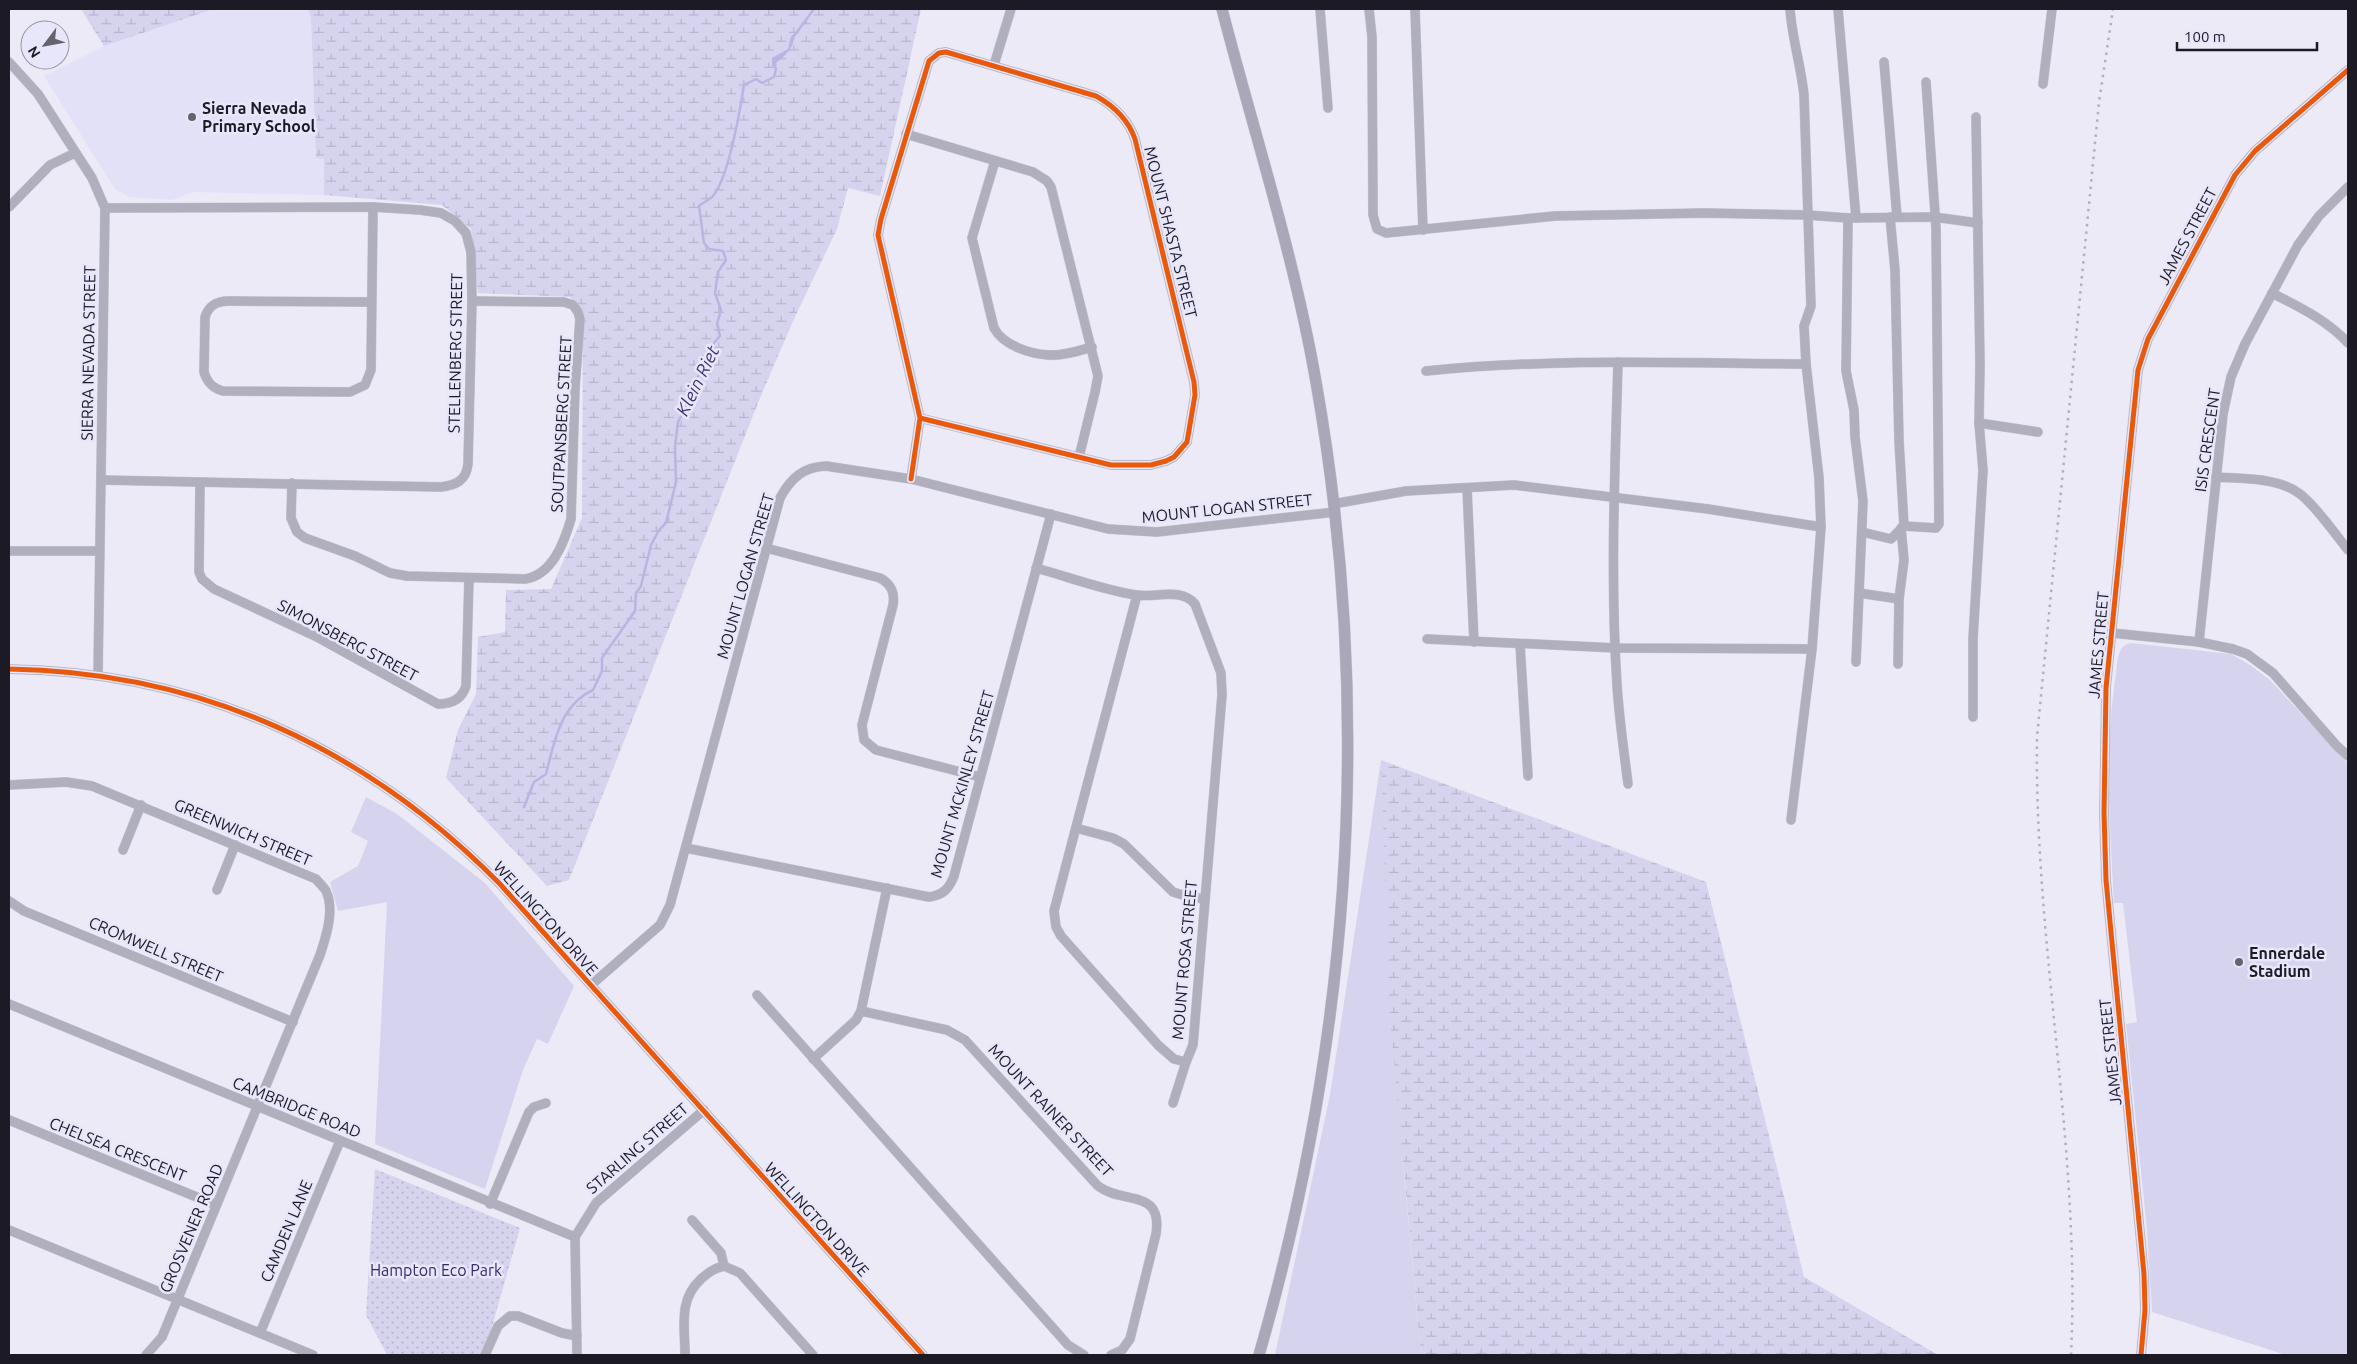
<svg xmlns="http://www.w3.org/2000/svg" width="2357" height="1364" font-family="Ubuntu,sans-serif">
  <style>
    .built { fill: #e3e1f8 }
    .green { fill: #d6d3ee }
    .wetland { fill: url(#wetland-marsh) }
    .park { fill: url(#park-dots) }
    .water { fill: #b9b5e0 }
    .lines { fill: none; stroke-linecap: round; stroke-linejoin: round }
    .stream { stroke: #b9b5e0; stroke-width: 2.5 }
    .minor-casing { stroke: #c7c5d0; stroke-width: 10 }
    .major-casing { stroke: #c7c5d0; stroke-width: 12 }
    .minor { stroke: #b0afbe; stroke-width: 9 }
    .major { stroke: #aaa7b8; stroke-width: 11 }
    .rail { stroke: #b1b0bb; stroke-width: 2.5; stroke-dasharray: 2.5 5; stroke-linecap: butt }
    .cycleway-casing { stroke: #e8e6fa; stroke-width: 8 }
    .cycleway { stroke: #e8590c; stroke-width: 5 }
    .poi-dot { fill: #64636e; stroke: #e8e6fa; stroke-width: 2 }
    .labels { text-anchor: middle; stroke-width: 5; stroke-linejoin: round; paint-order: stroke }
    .poi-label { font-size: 16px; font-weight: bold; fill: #1b1a25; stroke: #e8e6fa; text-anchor: start }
    .street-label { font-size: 16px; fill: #1b1a25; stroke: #e8e6fa }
    .park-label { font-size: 16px; fill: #37296b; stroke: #e8e6fa }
    .water-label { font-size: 18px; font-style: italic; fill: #403377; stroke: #e8e6fa }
  </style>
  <defs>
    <pattern id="wetland-marsh" width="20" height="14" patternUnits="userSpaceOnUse" patternTransform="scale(1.25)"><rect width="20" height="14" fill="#d6d3ee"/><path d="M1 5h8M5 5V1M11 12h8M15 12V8" fill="none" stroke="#b7b5cc"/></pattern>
    <pattern id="park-dots" width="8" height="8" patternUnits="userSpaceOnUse" patternTransform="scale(1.25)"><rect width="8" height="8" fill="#d6d3ee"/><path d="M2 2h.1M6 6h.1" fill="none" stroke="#b7b5cc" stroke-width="1.8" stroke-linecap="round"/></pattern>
  </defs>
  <rect width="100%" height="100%" fill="#eceaf6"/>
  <path class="built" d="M 214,9 L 308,9 L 311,18 L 316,158 L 324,159 L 324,195 L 192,192 L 172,200 L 130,197 L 115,189 L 44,76 L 104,46 Z"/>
  <g class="green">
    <path d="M 2131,643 L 2231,654 L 2250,665 L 2270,680 L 2348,764 L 2348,1355 L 2286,1355 L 2152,1312 L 2147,1230 L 2126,1024 L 2137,1022 L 2123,903 L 2114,903 C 2110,828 2104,749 2116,674 C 2117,666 2117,655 2122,648 C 2124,645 2127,644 2131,643 Z"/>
    <path d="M 1381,760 L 1404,1173 L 1421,1355 L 1275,1355 L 1330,1095 Z"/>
    <path d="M 366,797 L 397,814 L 485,883 L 574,986 L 548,1044 L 537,1039 L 523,1070 L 485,1189 L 375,1144 L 387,902 L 338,911 L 330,882 L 358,866 L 368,841 L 351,832 Z"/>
  </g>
  <g class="wetland">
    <path d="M 81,9 L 214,9 L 104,46 Z"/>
    <path d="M 308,9 L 921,9 L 880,196 L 848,188 L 837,229 L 794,319 L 760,398 L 569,880 L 547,886 L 446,778 L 458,730 L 476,694 L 478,637 L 505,632 L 506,590 L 551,589 L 582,518 L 583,312 L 570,297 L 478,293 L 471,229 L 442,205 L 324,195 L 324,159 L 316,158 L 311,18 Z"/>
    <path d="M 1381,760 L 1706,882 L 1804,1277 L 1938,1355 L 1421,1355 L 1390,1018 Z"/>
  </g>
  <path class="park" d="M 375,1169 L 520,1228 L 484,1355 L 387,1355 L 366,1315 Z"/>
  <path class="water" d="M 795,33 C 794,48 787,54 776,63 L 777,65 L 772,67 L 772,58 L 788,49 L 791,36 Z"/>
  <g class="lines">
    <g class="stream">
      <path d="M 794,36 L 814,9"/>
      <path d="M 524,807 L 534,782 L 546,774 C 554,743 560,705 593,690 L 602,671 L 602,658 L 635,611 L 636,593 L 641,586 L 651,545 L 659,530 L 666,523 L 676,482 L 675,447 L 678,422 L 687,405 L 692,387 L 712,352 L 714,343 L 720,336 L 717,324 L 721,310 L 715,293 L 718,272 L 726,260 L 723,251 L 709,249 L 704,243 L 699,206 C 703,203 708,200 712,197 C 728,180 740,110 744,85 L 756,79 L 762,83 L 774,77 L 776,69 L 774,65"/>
    </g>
    <defs>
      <g id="minor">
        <path d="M 1320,9 L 1328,108"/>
        <path d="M 1369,9 L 1372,37 L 1373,215 L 1377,229 L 1386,233 L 1555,216 L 1704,213 L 1807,215 L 1848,218 L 1934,217 L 1978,223"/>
        <path d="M 1415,9 L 1423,230"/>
        <path d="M 1790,9 C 1792,38 1801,66 1804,95 L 1811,306 L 1804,326 L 1806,364 L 1819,478 L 1821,527 L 1812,649 L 1791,820"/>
        <path d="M 1838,9 L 1856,218"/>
        <path d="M 9,62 L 38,94 L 92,178 L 105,208 L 98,675"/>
        <path d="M 1884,62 L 1897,217"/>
        <path d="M 994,65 L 1011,9"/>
        <path d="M 2043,84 L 2052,9"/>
        <path d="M 906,134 L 1033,172 L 1047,181 L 1051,187 L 1098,376 L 1095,392 L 1079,457"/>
        <path d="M 995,161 L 972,238 L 994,328 C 1003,345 1029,354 1049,355 C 1063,356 1078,351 1092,347"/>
        <path d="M 9,207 L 50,165 L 75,153"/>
        <path d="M 1890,217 L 1895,270 L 1899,441 L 1904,526"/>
        <path d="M 1848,218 L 1846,371 L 1854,410 L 1855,437 L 1863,501 L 1856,662"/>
        <path d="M 2272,293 C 2299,307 2327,320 2348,343"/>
        <path d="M 371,302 L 229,301 C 217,301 209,305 205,317 L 204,372 C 207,382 212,388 223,391 L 350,392 L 365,385 L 371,370 L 373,207"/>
        <path d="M 1618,362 C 1615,469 1610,578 1617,685 C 1619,718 1624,751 1628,784"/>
        <path d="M 1426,371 C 1552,358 1679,363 1806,364"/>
        <path d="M 1979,423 L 2038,432"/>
        <path d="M 2216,477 C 2242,479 2278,477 2300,494 C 2317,507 2334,533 2348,550"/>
        <path d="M 911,479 L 920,418 L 1111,465 L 1151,465 L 1166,461 L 1174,457 L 1187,442 L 1195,395 L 1194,382 L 1135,139 C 1128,119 1114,106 1096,96 L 946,52 L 939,53 L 929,61 L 881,219 L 878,235 L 920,418"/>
        <path d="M 102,480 L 441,487 C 456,485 466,481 468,464 L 472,301 L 471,252 L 466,233 L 455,221 L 441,213 L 420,210 L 373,207 L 105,208"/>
        <path d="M 200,483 L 199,572 L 202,579 L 214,589 L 317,637 L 438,704 C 452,704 462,699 466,686 L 469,578"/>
        <path d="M 292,483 L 291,518 L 297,532 L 305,538 L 355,556 L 390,573 L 407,576 L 525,579 C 552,575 564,543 571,519 L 575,388 L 580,319 L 578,312 L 573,305 L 564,302 L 472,301"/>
        <path d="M 1467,488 L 1474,642"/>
        <path d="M 1333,504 L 1406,491 L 1514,485 L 1708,509 L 1821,527"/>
        <path d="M 1862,532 L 1891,539 L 1904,526 L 1936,528 L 1939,524 L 1936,228 L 1926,82"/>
        <path d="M 766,548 L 880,578 C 891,584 895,592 893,605 L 862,725 L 864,740 L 876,750 L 980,777"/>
        <path d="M 9,551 L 99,551"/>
        <path d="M 1036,568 C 1069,577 1103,590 1136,595 C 1155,598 1181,587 1195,604 L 1221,673 L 1222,695 L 1193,1045 L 1186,1062 L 1174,1059 L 1158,1045 L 1061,936 L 1056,927 L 1054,911 L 1137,595"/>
        <path d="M 1859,593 L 1899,599"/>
        <path d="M 2112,633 L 2199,642 L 2233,649 L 2247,654 L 2273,673 L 2337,746 L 2348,756"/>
        <path d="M 1427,639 L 1616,648 L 1812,649"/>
        <path d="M 2199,642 L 2223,414 L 2231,377 L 2245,344 L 2298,245 L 2319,216 L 2348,187"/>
        <path d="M 1520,644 L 1528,776"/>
        <path d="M 1898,664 L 1899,599 L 1904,560 L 1901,528"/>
        <path d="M 9,669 C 201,672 366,748 500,884 L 923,1355"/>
        <path d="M 1973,717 L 1973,639 L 1983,470 L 1979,423 L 1980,364 L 1976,117"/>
        <path d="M 9,785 L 66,782 L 92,786 L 316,879 C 319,883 324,887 326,891 C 335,910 326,937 320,955 L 162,1337 L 146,1355"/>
        <path d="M 1076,828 L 1113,838 L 1124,844 L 1173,892 L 1189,897 L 1205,899"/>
        <path d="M 686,848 L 929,897 C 943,895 949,889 954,876 L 1051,514"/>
        <path d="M 123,850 L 141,805"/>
        <path d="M 217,890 L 235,845"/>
        <path d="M 9,901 L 24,911 L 293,1022"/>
        <path d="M 591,985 L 660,925 L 670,905 L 780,498 C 791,478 803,467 826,466 L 911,479 L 1108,529 L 1157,532 L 1335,512"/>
        <path d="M 757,995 L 1068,1345 L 1084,1355"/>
        <path d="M 9,1004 L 575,1237"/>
        <path d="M 861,1011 L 947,1030 L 965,1040 L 1098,1186 C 1123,1205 1163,1188 1156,1234 L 1130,1339 L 1122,1350 L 1111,1355"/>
        <path d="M 813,1059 L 856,1020 L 861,1011 L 887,888"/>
        <path d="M 1173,1103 L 1186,1062"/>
        <path d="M 9,1120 L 216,1205"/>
        <path d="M 490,1204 L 529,1112 L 534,1107 L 546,1103"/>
        <path d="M 692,1220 L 721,1253 L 724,1266"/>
        <path d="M 9,1230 L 313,1355"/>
        <path d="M 260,1333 L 340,1141"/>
        <path d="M 485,1355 L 498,1326 L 510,1316 L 518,1316 L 562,1333 L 577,1336"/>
        <path d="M 577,1355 L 575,1237 L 596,1203 L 704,1110"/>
        <path d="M 685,1355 C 685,1327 678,1300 701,1279 C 708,1273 714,1268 724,1266 L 740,1273 L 813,1355"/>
        <path d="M 2141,1355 L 2145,1310 L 2144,1274 L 2106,880 L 2104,813 L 2106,688 L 2138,370 L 2148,339 L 2235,175 L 2255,151 L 2348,70"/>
      </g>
      <path id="major" d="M 1222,9 C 1254,133 1294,255 1316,382 C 1374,711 1351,1035 1259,1355"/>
    </defs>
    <use href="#minor" class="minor-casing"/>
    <use href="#major" class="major-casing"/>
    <use href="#minor" class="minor"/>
    <use href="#major" class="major"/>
    <path class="rail" d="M 2071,1355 C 2081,1148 2034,944 2037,737 L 2099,102 L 2113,9"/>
    <defs>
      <g id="cycleway">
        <path d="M 911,479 L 920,418 L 1111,465 L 1151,465 L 1166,461 L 1174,457 L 1187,442 L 1195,395 L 1194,382 L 1135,139 C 1128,119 1114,106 1096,96 L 946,52 L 939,53 L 929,61 L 881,219 L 878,235 L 920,418"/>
        <path d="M 9,669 C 201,672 366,748 500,884 L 923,1355"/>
        <path d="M 2141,1355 L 2145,1310 L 2144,1274 L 2106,880 L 2104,813 L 2106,688 L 2138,370 L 2148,339 L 2235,175 L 2255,151 L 2348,70"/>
      </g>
    </defs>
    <use href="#cycleway" class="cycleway-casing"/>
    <use href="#cycleway" class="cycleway"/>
  </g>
  <g class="poi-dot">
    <circle cx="192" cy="117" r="5"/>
    <circle cx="2239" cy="962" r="5"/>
  </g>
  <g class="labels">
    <g class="poi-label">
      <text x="202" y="114">Sierra Nevada<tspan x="202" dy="18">Primary School</tspan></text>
      <text x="2249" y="959">Ennerdale<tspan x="2249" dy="18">Stadium</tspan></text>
    </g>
    <g class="street-label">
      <text transform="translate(1171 232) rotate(76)" y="6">MOUNT SHASTA STREET</text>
      <text transform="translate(2187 236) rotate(-62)" y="6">JAMES STREET</text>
      <text transform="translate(88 353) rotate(-89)" y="6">SIERRA NEVADA STREET</text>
      <text transform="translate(455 353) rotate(-89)" y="6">STELLENBERG STREET</text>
      <text transform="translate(561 424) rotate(-87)" y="6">SOUTPANSBERG STREET</text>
      <text transform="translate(2207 440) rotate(-82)" y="6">ISIS CRESCENT</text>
      <text transform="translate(1227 508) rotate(-6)" y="6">MOUNT LOGAN STREET</text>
      <text transform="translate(745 576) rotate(-74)" y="6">MOUNT LOGAN STREET</text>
      <text transform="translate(348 640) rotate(28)" y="6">SIMONSBERG STREET</text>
      <text transform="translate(2098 645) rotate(-85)" y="6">JAMES STREET</text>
      <text transform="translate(962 784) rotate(-74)" y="6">MOUNT MCKINLEY STREET</text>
      <text transform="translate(243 832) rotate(23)" y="6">GREENWICH STREET</text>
      <text transform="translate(546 918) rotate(48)" y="6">WELLINGTON DRIVE</text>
      <text transform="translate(156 949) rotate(23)" y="6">CROMWELL STREET</text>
      <text transform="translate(1184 960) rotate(-85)" y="6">MOUNT ROSA STREET</text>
      <text transform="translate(2110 1052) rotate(-96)" y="6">JAMES STREET</text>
      <text transform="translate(297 1107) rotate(22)" y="6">CAMBRIDGE ROAD</text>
      <text transform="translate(1051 1110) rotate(47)" y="6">MOUNT RAINER STREET</text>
      <text transform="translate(637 1148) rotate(-41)" y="6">STARLING STREET</text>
      <text transform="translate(118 1149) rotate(22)" y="6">CHELSEA CRESCENT</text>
      <text transform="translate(817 1219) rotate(48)" y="6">WELLINGTON DRIVE</text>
      <text transform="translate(191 1228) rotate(-67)" y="6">GROSVENER ROAD</text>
      <text transform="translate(286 1231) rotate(-67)" y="6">CAMDEN LANE</text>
    </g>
    <g class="park-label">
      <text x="436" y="1276">Hampton Eco Park</text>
    </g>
    <g class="water-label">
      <text transform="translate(698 381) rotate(-64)" y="6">Klein Riet</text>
    </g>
  </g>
  <rect width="2357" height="1364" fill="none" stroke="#1b1a25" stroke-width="20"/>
  <g transform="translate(45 45) rotate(238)"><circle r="24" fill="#e8e6fa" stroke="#9694a5"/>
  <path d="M0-4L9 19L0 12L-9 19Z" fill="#64636e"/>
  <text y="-8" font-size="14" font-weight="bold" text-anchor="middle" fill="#1b1a25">N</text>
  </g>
  <path d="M2177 42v8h140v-8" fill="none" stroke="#1b1a25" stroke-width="2.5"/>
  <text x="2184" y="42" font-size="15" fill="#1b1a25" stroke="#e8e6fa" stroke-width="4" paint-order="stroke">100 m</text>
</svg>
